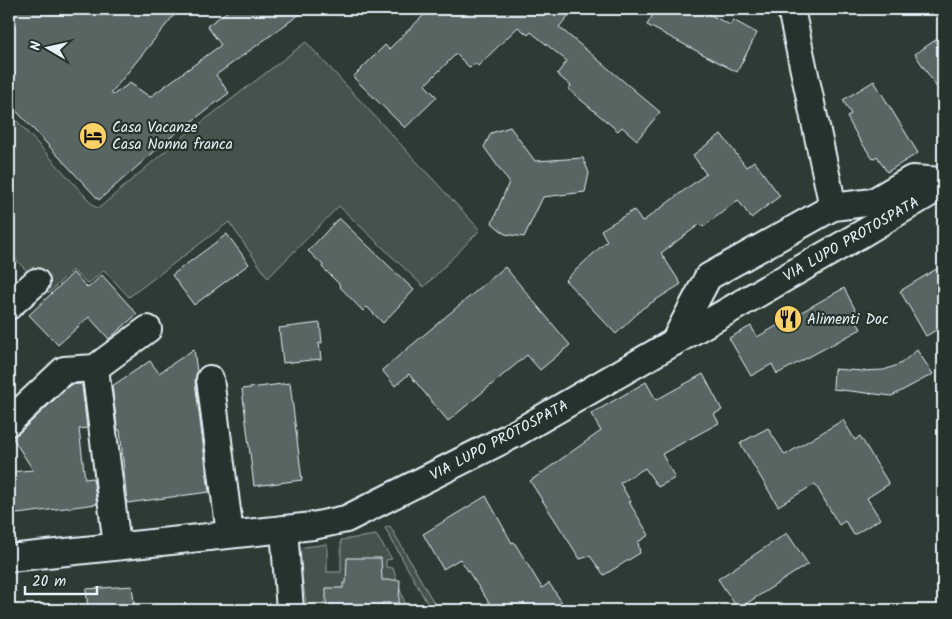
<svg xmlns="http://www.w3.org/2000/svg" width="952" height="619" font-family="Kalam,sans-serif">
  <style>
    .green { fill: #45524e; stroke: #96a2a3 }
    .building { fill: #596563; stroke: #e8f1f8 }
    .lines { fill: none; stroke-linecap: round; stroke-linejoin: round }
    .minor-casing { stroke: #e8f1f8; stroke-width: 30 }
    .minor { stroke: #26332d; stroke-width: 26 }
    .labels { text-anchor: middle; stroke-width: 4.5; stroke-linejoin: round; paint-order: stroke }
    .poi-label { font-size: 15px; fill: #e8f1f8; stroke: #26332d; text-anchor: start }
    .street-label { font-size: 15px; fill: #e8f1f8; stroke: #26332d }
  </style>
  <rect width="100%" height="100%" fill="#2e3b35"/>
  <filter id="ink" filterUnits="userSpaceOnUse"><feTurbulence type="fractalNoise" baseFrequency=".02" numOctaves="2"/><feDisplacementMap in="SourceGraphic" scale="10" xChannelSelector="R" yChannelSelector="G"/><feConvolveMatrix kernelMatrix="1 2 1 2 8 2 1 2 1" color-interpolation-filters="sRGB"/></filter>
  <g filter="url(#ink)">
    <g class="green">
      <path d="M 306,42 L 480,230 L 424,287 L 339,206 L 268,278 L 229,222 L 129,297 L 104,270 L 88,284 L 72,270 L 49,293 L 18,262 L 9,249 L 9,112 L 95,207 L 99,208 L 176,142 Z"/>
      <path d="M 390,526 L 438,610 L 431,610 L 385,528 Z"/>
      <path d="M 376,535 L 392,559 L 386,560 L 386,567 L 393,568 L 407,610 L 307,610 L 298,548 L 327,544 L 327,572 L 341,572 L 341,540 Z"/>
    </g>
    <g class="building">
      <path d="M 9,9 L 179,9 L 111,93 L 113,95 L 130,83 L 150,97 L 221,45 L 207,26 L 231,9 L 307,9 L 216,75 L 229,93 L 171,137 L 99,200 L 9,103 Z"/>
      <path d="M 430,9 L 574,9 L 559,27 L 660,112 L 637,140 L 622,127 L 618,131 L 568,89 L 571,86 L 557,74 L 567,61 L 531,32 L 528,35 L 518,27 L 478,66 L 475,63 L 470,68 L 456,54 L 425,85 L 437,97 L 405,128 L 353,77 L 385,45 L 389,49 Z"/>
      <path d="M 656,9 L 699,9 L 730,25 L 733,20 L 757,33 L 737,72 L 647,25 Z"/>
      <path d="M 943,35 L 943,97 L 915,54 Z"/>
      <path d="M 874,81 L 918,153 L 887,172 L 877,156 L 873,159 L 859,139 L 847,117 L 851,114 L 843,100 Z"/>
      <path d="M 510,127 L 535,161 L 583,158 L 589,173 L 585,192 L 543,197 L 524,237 L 505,234 L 492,223 L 509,182 L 484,147 L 491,133 Z"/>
      <path d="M 721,134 L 746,167 L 754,161 L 780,196 L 751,218 L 738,200 L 703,227 L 700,224 L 661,253 L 681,284 L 643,308 L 616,334 L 565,280 L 607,241 L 601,230 L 634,210 L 642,222 L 706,174 L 693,155 Z"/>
      <path d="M 339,218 L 414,290 L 383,323 L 367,307 L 363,311 L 339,286 L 340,285 L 322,267 L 323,265 L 308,251 Z"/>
      <path d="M 227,234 L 249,264 L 194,305 L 172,275 Z"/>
      <path d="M 943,265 L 943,326 L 926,336 L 900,291 Z"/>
      <path d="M 505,267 L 570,345 L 540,370 L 527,355 L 448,421 L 409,374 L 395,386 L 382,370 Z"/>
      <path d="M 73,273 L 88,288 L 102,275 L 137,314 L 109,339 L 89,317 L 58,345 L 29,315 Z"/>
      <path d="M 844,288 L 856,311 L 852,313 L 861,329 L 777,374 L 772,364 L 751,376 L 729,338 L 751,326 L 757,337 Z"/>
      <path d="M 320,323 L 322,343 L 319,343 L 321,359 L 283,363 L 279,328 Z"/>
      <path d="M 194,349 L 197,372 L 195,381 L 209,492 L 127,503 L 120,430 L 118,430 L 117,425 L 112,386 L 150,361 L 159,373 Z"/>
      <path d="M 917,350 L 933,374 L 892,396 L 833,389 L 834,369 L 862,371 L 884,370 L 900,364 Z"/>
      <path d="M 703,374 L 722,410 L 714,414 L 719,423 L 662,454 L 675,478 L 658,487 L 645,468 L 620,483 L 631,502 L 629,502 L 649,535 L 638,542 L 640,553 L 604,575 L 590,556 L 580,559 L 530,481 L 601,431 L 591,414 L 646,382 L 656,400 Z"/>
      <path d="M 290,383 L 302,480 L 254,486 L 242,389 Z"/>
      <path d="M 80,384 L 82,386 L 87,428 L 79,429 L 85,479 L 93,478 L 97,504 L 9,515 L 9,472 L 33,470 L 12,437 L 19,433 L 70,385 Z"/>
      <path d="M 843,420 L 855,440 L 860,436 L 889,484 L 867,498 L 880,519 L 854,535 L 845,521 L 839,525 L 815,484 L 778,506 L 740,443 L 768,428 L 785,455 Z"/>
      <path d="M 486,496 L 512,543 L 514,542 L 542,588 L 549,583 L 567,610 L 494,610 L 460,559 L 443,569 L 423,534 Z"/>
      <path d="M 787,533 L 808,564 L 738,609 L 718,579 Z"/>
      <path d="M 347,558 L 381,558 L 382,580 L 400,580 L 399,603 L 382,603 L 382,610 L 326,610 L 326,588 L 343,588 L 343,583 L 346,583 Z"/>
      <path d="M 132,586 L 135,610 L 88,610 L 86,589 Z"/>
    </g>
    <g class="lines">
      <defs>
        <g id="minor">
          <path d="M 791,9 L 833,207"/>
          <path d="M 9,306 L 36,282"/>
          <path d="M 674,342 L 708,277 L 833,207 L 873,202 L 912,179 L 943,181"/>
          <path d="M 95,368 L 117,546"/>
          <path d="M 210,379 L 230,534"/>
          <path d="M 9,422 L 64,370 L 95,368 L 148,329"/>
          <path d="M 284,529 L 290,610"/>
          <path d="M 9,558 L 313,526 L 346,519 L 513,435 L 863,233 L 943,185"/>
        </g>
      </defs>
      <use href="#minor" class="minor-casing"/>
      <use href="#minor" class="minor"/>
    </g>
  </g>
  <defs>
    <symbol id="hotel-disc" viewBox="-11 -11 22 22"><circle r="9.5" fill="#ffd166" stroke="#26332d"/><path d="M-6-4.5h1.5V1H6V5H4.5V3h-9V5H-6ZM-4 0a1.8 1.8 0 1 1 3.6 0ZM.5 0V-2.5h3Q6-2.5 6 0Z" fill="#111"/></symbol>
    <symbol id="restaurant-disc" viewBox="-11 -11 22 22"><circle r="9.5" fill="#ffd166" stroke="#26332d"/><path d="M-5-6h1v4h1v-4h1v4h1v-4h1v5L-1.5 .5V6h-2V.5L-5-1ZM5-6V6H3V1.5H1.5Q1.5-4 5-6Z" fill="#111"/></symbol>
  </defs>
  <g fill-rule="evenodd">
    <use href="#hotel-disc" x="77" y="120" width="32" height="32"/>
    <use href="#restaurant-disc" x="772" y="303" width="32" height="32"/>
  </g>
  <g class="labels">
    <g class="poi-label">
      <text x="112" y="132">Casa Vacanze<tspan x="112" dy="17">Casa Nonna franca</tspan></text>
      <text x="807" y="324">Alimenti Doc</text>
    </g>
    <g class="street-label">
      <text transform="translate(851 239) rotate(-30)" y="5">VIA LUPO PROTOSPATA</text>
      <text transform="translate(499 440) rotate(-28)" y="5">VIA LUPO PROTOSPATA</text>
    </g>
  </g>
  <rect width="952" height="619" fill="none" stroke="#26332d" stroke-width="30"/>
  <rect x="15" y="15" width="922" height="589" fill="none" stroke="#e8f1f8" stroke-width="2" filter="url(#ink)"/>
  <g transform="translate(48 48) rotate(279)" stroke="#26332d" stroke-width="4" paint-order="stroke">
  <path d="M0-4L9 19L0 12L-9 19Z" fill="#e8f1f8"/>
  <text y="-8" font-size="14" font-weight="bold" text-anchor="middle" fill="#e8f1f8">N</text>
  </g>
  <path d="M25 586v8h72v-8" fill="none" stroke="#e8f1f8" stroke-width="2.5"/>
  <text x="32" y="586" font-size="15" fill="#e8f1f8" stroke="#26332d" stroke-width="4" paint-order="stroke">20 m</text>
</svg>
